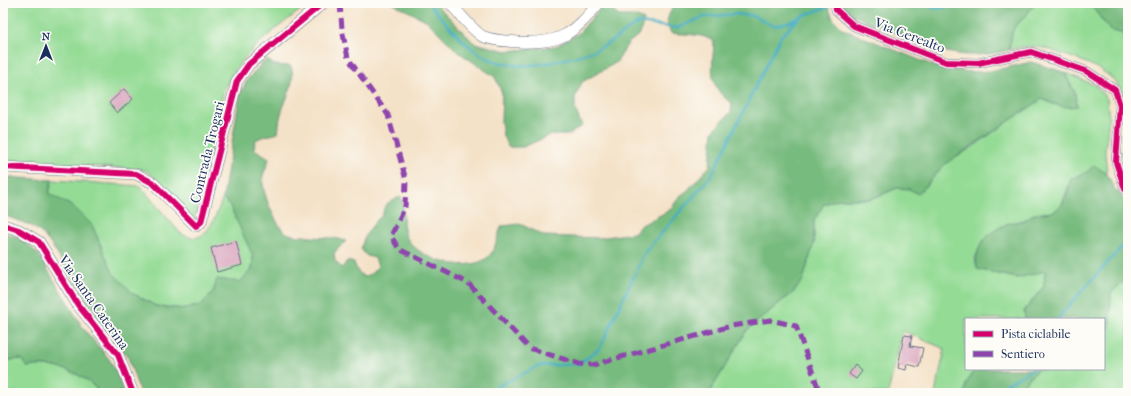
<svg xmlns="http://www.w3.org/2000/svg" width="1131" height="396" font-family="'IM FELL French Canon',serif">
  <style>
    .green { fill: #94db95; stroke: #58857a }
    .forest { fill: #77bb7e; stroke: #49756e }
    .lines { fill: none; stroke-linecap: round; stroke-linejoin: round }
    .stream { stroke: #43adc2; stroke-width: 2.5 }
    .building { fill: #dba8c1 }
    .minor-casing { stroke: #676e83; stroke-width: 10 }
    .tertiary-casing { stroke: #676e83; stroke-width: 12 }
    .minor { stroke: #fff; stroke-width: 9 }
    .tertiary { stroke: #fff; stroke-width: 11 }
    .quiet { stroke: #8e44ad; stroke-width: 5; stroke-dasharray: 10 5; stroke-linecap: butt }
    .cycleway-casing { stroke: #fdfcf7; stroke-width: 8 }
    .cycleway { stroke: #d6006c; stroke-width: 6 }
    .labels { text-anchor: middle; stroke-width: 3.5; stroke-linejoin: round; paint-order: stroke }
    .street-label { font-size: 14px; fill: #1b2f5e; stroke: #fdfcf7 }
  </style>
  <rect width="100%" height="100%" fill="#fdfcf7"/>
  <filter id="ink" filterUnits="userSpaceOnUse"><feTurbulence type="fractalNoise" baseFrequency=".025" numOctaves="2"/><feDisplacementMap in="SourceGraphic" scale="8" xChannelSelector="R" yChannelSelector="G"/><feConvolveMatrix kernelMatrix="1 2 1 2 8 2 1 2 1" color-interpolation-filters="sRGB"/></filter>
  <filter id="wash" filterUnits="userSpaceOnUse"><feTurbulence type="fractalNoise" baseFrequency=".012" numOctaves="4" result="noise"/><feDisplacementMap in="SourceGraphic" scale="16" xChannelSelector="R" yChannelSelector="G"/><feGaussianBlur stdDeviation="0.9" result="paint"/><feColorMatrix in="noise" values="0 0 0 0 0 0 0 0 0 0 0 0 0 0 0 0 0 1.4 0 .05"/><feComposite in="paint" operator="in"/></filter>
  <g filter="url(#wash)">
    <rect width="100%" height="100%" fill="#f4e2c8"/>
    <g class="green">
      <path d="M 3,3 L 310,3 C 278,27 241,52 224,89 L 194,221 L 153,176 L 145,170 L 3,160 Z"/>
      <path d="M 1035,3 L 1086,3 L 1093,8 L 1110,30 L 1128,35 L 1128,180 C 1122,169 1121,156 1123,144 C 1129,90 1124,76 1071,57 C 1046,49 1035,42 1009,50 L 1012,33 L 1015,26 L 1025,17 Z"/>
      <path d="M 1064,72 L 1096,86 L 1107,99 L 1109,118 L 1105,152 L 1107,174 L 1094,166 L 1087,172 L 1071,179 L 1061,207 L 1050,213 L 1034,214 L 1024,220 L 1007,224 L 984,239 L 975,258 L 977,269 L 1017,278 L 1046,270 L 1044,286 L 1024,311 L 1025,319 L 966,319 L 966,369 L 975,369 L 966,384 L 965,393 L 935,393 L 945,349 L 903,331 L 888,393 L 709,393 L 747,330 L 783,300 L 792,294 L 814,243 L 814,220 L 824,204 L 839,199 L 871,199 L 897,188 L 926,186 C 932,179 938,171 944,164 C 951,158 962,154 971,148 C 994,132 1018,114 1042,99 L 1058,106 L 1075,93 Z"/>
      <path d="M 52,180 L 140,186 L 180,233 C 207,250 215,216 223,198 L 230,206 L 253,256 L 252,269 L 240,282 L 213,292 L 201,305 L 185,309 L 156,306 L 134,294 L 112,273 L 91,225 L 74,207 L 49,194 Z"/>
      <path d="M 1128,277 L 1128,393 L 1015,393 L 1038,369 L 1104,369 L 1104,338 L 1110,325 L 1111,293 Z"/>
      <path d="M 21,359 L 27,367 C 53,362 84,372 100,393 L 6,393 L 3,364 L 8,360 Z"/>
    </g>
    <g class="forest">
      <path d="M 392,3 L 435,3 L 474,43 L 507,51 L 556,46 L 578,34 L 604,4 L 619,16 L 634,16 L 644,20 L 640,34 L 628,43 L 617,62 L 582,82 L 575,97 L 575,109 L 582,126 L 568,135 L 551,135 L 523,147 L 508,147 L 503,136 L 501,121 L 502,93 L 495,77 L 457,51 L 426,20 Z"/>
      <path d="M 676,3 L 827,3 L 833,19 L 843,29 L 939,68 L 971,72 L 992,71 L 1031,62 L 1064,72 L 1075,93 L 1077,106 C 1064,109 1054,104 1042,99 L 945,164 L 918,194 L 909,189 L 897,188 L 871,199 L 839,199 L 824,204 L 814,220 L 814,243 L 803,280 L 792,294 L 783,300 L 747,330 L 709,393 L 140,393 L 128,357 L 97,319 L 53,247 L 43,234 L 30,225 L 3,215 L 3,177 L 52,180 L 49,194 L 74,207 L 92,225 L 113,273 L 134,294 L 156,306 L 185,309 L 201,305 L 213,292 L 217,279 L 240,282 L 252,269 L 253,256 L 230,206 L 223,198 L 240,94 L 248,79 L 266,59 L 274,65 L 291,66 C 296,83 286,97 281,114 C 279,120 279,127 278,133 C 270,136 262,135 255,141 L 254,149 L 269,158 C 268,165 265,169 263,175 C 260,189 275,224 285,232 C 289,235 298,236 303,236 C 318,239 332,236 346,241 L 334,253 L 335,261 L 342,268 L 347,261 L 354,263 L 358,272 L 364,277 L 372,273 L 378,266 L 375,258 L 367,256 L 361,249 C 363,236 373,224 382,215 C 384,212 383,209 385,206 C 389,201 396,199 401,197 C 406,210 401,222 405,233 C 412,259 467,274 487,258 C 497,250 496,236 502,226 L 520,224 L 544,236 L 599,238 L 634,233 L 640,226 L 670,210 L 680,196 L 687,191 L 710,166 L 713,131 L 731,112 L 732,103 C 706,86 713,68 714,41 C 701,33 686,35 671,33 C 664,21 668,15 676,3 Z"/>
      <path d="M 843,3 L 1035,3 L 1025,17 L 1015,26 L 1012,33 L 1009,50 C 982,57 957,57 931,47 L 852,15 L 846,10 Z"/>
      <path d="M 1086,3 L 1128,3 L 1128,35 L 1110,30 L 1093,8 Z"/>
      <path d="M 1094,165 L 1107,174 L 1114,188 L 1128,204 L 1128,277 L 1111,293 L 1110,325 L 1104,338 L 1104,319 L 1025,319 L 1024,311 L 1044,286 L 1045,271 L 1017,278 L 977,269 C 974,246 986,233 1007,224 C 1012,222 1019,222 1025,220 C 1028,218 1030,216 1033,215 C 1042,211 1051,215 1059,208 C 1066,202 1069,188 1071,179 L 1087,172 Z"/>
      <path d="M 3,232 C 18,236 30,244 40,257 L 83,328 L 109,359 L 118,375 L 123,393 L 100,393 C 84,372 53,362 27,367 L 21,359 L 8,360 L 3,364 Z"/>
      <path d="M 975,369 L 1038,369 L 1015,393 L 965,393 L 966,384 Z"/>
    </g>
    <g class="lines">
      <g class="stream">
        <path d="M 428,3 C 469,48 486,76 553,62 C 569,58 586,55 600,48 C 614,41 625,30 639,23 L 677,28 L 704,17 L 736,14 L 754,16 L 773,26 L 790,22 L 807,14 L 828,7"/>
        <path d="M 922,3 L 936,9 L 950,6 L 952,3"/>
        <path d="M 1058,319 L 1064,311 L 1128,240"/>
        <path d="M 484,393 L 539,366 L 579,364 L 600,348 L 645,252 L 711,176 L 781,36 L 799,18"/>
        <path d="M 1000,393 L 1003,386 L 1033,369"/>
      </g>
    </g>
    <g id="blocks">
      <g class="building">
        <path d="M 124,89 L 133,99 L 117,113 L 109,103 Z"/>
        <path d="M 236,241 L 242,265 L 217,272 L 211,248 Z"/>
        <path d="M 904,335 L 912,336 L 910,346 L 923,348 L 919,367 L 907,364 L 906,370 L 898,368 Z"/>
        <path d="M 855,365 L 862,371 L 856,379 L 849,374 Z"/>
      </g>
    </g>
  </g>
  <g filter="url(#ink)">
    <use href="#blocks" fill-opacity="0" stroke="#676e83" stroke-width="1"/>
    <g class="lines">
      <defs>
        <path id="minor" d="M 835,3 L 836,10 L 854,26 L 946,62 L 978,63 L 1031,52 L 1086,71 L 1115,90 L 1120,105 L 1116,162 L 1125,189 L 1128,191"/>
        <g id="tertiary">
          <path d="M 450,3 C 458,12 472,30 482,36 C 493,41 506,41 518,42 C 561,44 572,35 599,3"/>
          <path d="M 3,167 L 136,174 L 153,183 L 196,226 L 201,222 L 237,81 L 249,64 L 323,3"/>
          <path d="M 3,225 L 19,230 L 39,242 L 78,305 L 118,355 L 133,393"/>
        </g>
      </defs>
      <use href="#minor" class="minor-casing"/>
      <use href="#tertiary" class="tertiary-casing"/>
      <use href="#minor" class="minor"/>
      <use href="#tertiary" class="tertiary"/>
      <path class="quiet" d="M 340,3 L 342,29 L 348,58 L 388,115 L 406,180 L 405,207 L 391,236 L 399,249 L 468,283 L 529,348 L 579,364 L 593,365 L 731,326 L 771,320 L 796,326 L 820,393"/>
      <defs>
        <g id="cycleway">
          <path d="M 835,3 L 836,10 L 854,26 L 946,62 L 978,63 L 1031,52 L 1086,71 L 1115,90 L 1120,105 L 1116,162 L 1125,189 L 1128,191"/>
          <path d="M 3,167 L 136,174 L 153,183 L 196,226 L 201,222 L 237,81 L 249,64 L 323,3"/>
          <path d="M 3,225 L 19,230 L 39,242 L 78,305 L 118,355 L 133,393"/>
        </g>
      </defs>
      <use href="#cycleway" class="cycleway-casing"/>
      <use href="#cycleway" class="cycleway"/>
    </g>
  </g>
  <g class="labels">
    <g class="street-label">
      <text transform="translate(910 35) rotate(21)" y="5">Via Cerealto</text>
      <text transform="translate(207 152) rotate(-76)" y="5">Contrada Trogari</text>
      <text transform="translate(94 302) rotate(55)" y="5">Via Santa Caterina</text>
    </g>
  </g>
  <rect width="1131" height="396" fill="none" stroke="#fdfcf7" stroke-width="16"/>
  <rect x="965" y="318" width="140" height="52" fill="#fdfcf7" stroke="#a3aaba"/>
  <rect x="973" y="331" width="20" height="6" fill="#d6006c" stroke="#a3aaba"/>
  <text x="1001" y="338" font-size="12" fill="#1b2f5e">Pista ciclabile</text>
  <rect x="973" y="351" width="20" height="6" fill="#8e44ad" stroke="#a3aaba"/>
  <text x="1001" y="358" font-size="12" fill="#1b2f5e">Sentiero</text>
  <g transform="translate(46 46)" stroke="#fdfcf7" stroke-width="3" paint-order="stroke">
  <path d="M0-3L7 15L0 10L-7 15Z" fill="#1b2f5e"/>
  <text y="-6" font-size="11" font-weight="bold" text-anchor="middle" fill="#1b2f5e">N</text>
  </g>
</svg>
